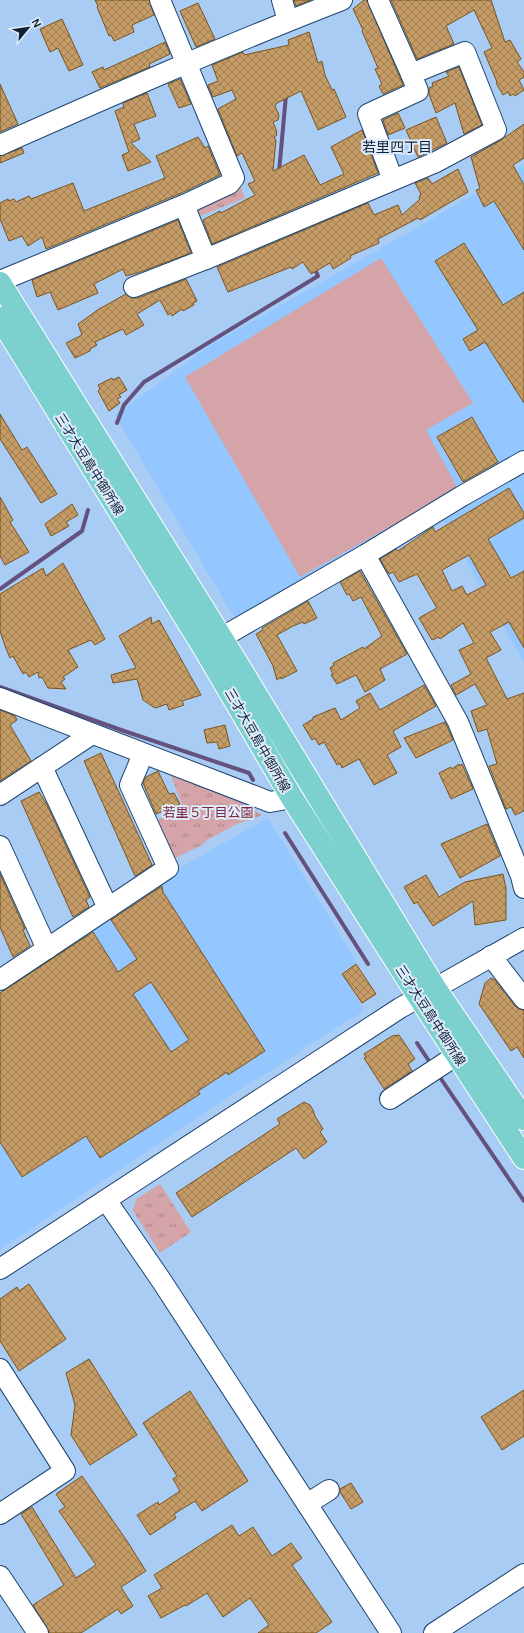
<svg xmlns="http://www.w3.org/2000/svg" width="524" height="1633" font-family="Arial,'Noto Sans JP',sans-serif">
  <style>
    .built { fill: #94c6ff }
    .grass { fill: url(#grass-tufts) }
    .pitch { fill: #d4a4a8 }
    .lines { fill: none; stroke-linecap: round; stroke-linejoin: round }
    .stream { stroke: #64517e; stroke-width: 4 }
    .building { fill: url(#building-cross-hatch); stroke: #7b541d; fill-rule: evenodd }
    .minor-casing { stroke: #1e4671; stroke-width: 22 }
    .major-casing { stroke: #fff; stroke-width: 24 }
    .minor { stroke: #fff; stroke-width: 20 }
    .major { stroke: #7cd0ce; stroke-width: 22 }
    .labels { text-anchor: middle; stroke-width: 4; stroke-linejoin: round; paint-order: stroke }
    .street-label { font-size: 13px; fill: #102134; stroke: #ddebfa }
    .park-label { font-size: 13px; fill: #802538; stroke: #ddebfa }
    .neighbourhood-label { font-size: 14px; fill: #102134; stroke: #ddebfa }
  </style>
  <defs>
    <pattern id="grass-tufts" width="24" height="20" patternUnits="userSpaceOnUse"><rect width="24" height="20" fill="#d4a4a8"/><path d="M3 7l-1-3M5 7V3M7 7l1-3M15 17l-1-3M17 17v-4M19 17l1-3" fill="none" stroke="#ab858a"/></pattern>
    <pattern id="building-cross-hatch" width="8" height="8" patternUnits="userSpaceOnUse"><rect width="8" height="8" fill="#c59b66"/><path d="M0 0l8 8M0 8l8-8" fill="none" stroke="#9f7e55"/></pattern>
  </defs>
  <rect width="100%" height="100%" fill="#a9ccf5"/>
  <g class="built">
    <path d="M 524,165 L 524,662 L 434,505 L 235,619 L 115,415 L 209,346 L 425,223 Z"/>
    <path d="M 268,818 L 357,962 L 341,972 L 364,1011 L 305,1047 L 295,1055 L 210,1109 L 0,1250 L 0,986 L 174,871 Z"/>
  </g>
  <g class="grass">
    <path d="M 239,183 L 245,198 L 195,218 L 194,204 Z"/>
    <path d="M 170,773 L 222,791 L 262,815 L 237,824 L 207,840 L 202,845 L 171,860 L 151,822 L 184,809 Z"/>
    <path d="M 160,1184 L 191,1232 L 160,1253 L 133,1211 L 136,1199 Z"/>
  </g>
  <path class="pitch" d="M 381,258 L 473,403 L 426,430 L 458,489 L 300,577 L 185,377 Z"/>
  <g class="lines">
    <g class="stream">
      <path d="M 279,172 L 286,95"/>
      <path d="M 117,423 L 124,405 L 144,382 L 318,276 L 314,267"/>
      <path d="M 0,589 L 82,531 L 88,510"/>
      <path d="M 0,687 L 124,731 L 249,773 L 253,780"/>
      <path d="M 285,833 L 368,964"/>
      <path d="M 417,1043 L 431,1064"/>
      <path d="M 437,1073 L 524,1201"/>
    </g>
  </g>
  <g class="building">
    <path d="M 95,0 L 149,0 L 154,15 L 132,25 L 134,32 L 114,41 L 111,35 L 109,36 L 97,7 L 98,6 Z"/>
    <path d="M 294,0 L 311,0 L 296,6 Z"/>
    <path d="M 364,0 L 367,0 L 403,85 L 383,94 L 379,86 L 382,84 L 375,69 L 378,68 L 362,31 L 363,30 L 353,9 Z"/>
    <path d="M 391,0 L 491,0 L 505,42 L 510,40 L 521,59 L 517,62 L 524,72 L 524,77 L 519,80 L 524,90 L 515,96 L 513,94 L 510,96 L 508,92 L 503,95 L 496,83 L 497,82 L 484,52 L 492,48 L 474,10 L 446,26 L 454,44 L 417,59 Z"/>
    <path d="M 198,3 L 215,39 L 196,47 L 180,11 Z"/>
    <path d="M 62,19 L 83,65 L 69,71 L 58,48 L 50,52 L 40,29 Z"/>
    <path d="M 309,32 L 318,63 L 322,61 L 325,75 L 332,90 L 334,89 L 346,117 L 318,130 L 301,91 L 277,103 L 275,106 L 279,115 L 278,120 L 273,122 L 277,132 L 276,133 L 277,135 L 274,137 L 276,140 L 273,171 L 304,155 L 320,185 L 344,174 L 331,147 L 362,130 L 378,173 L 212,244 L 203,220 L 220,211 L 221,213 L 255,195 L 248,184 L 255,181 L 242,153 L 237,156 L 218,109 L 236,99 L 232,90 L 213,97 L 208,85 L 218,81 L 212,65 L 243,52 L 244,55 L 289,45 L 288,40 Z"/>
    <path d="M 165,42 L 170,54 L 149,64 L 150,67 L 100,88 L 92,72 L 103,67 L 104,70 Z"/>
    <path d="M 459,67 L 482,125 L 464,134 L 455,103 L 436,113 L 429,94 L 429,88 L 433,86 L 432,83 L 449,76 L 446,72 Z"/>
    <path d="M 180,79 L 191,104 L 179,108 L 168,84 Z"/>
    <path d="M 0,84 L 18,124 L 0,132 Z"/>
    <path d="M 147,93 L 156,116 L 134,124 L 140,139 L 131,143 L 151,162 L 128,171 L 122,155 L 129,152 L 115,111 L 124,107 L 123,103 Z"/>
    <path d="M 398,113 L 405,128 L 388,135 L 383,120 Z"/>
    <path d="M 436,117 L 447,143 L 418,157 L 406,130 Z"/>
    <path d="M 524,124 L 524,158 L 513,165 L 524,185 L 524,250 L 494,201 L 484,207 L 476,190 L 480,189 L 471,157 L 501,140 Z"/>
    <path d="M 198,137 L 205,148 L 208,146 L 220,175 L 179,194 L 46,249 L 42,237 L 28,246 L 22,236 L 9,241 L 0,219 L 0,203 L 8,199 L 9,201 L 14,199 L 16,202 L 29,196 L 31,199 L 73,183 L 84,211 L 165,178 L 156,156 Z"/>
    <path d="M 22,148 L 24,153 L 0,163 L 0,156 Z"/>
    <path d="M 458,169 L 468,192 L 420,220 L 418,218 L 378,239 L 379,243 L 350,256 L 351,258 L 333,269 L 330,263 L 311,274 L 303,262 L 292,269 L 291,267 L 228,292 L 217,267 L 368,203 L 374,215 L 398,205 L 402,215 L 420,199 L 419,197 L 421,194 L 415,183 L 428,178 L 432,184 Z"/>
    <path d="M 178,220 L 191,253 L 140,272 L 126,276 L 123,269 L 94,284 L 98,293 L 58,310 L 50,292 L 37,297 L 32,280 Z"/>
    <path d="M 464,243 L 503,305 L 524,292 L 524,403 L 485,342 L 470,351 L 463,339 L 478,330 L 435,261 Z"/>
    <path d="M 186,279 L 197,301 L 193,303 L 194,305 L 183,311 L 182,309 L 172,316 L 171,313 L 168,315 L 160,300 L 137,314 L 144,325 L 126,335 L 123,329 L 95,342 L 97,345 L 90,349 L 90,351 L 75,358 L 66,343 L 82,335 L 78,324 L 99,309 L 126,294 L 132,298 L 138,298 Z"/>
    <path d="M 119,377 L 127,390 L 119,395 L 121,397 L 117,399 L 120,403 L 109,411 L 98,391 L 100,389 L 98,385 L 112,378 L 113,380 Z"/>
    <path d="M 0,414 L 22,450 L 27,447 L 57,494 L 41,503 L 0,439 Z"/>
    <path d="M 472,417 L 498,462 L 463,482 L 437,437 Z"/>
    <path d="M 509,488 L 524,513 L 524,518 L 488,539 L 511,578 L 524,571 L 524,648 L 509,622 L 490,632 L 501,650 L 486,658 L 507,699 L 524,693 L 524,811 L 515,815 L 511,807 L 506,809 L 489,766 L 497,764 L 487,729 L 478,732 L 471,711 L 487,705 L 475,684 L 456,695 L 451,685 L 471,674 L 459,650 L 474,643 L 463,623 L 440,639 L 439,637 L 432,640 L 419,618 L 437,608 L 417,574 L 399,582 L 393,572 L 389,574 L 380,559 L 396,549 L 398,551 L 433,527 L 435,532 ZM 469,555 L 486,585 L 467,595 L 462,586 L 452,591 L 442,570 Z"/>
    <path d="M 0,497 L 13,520 L 10,522 L 29,552 L 5,565 L 0,556 Z"/>
    <path d="M 72,504 L 78,515 L 66,522 L 69,526 L 51,536 L 45,524 Z"/>
    <path d="M 63,563 L 105,639 L 95,645 L 91,640 L 68,650 L 78,667 L 63,677 L 65,679 L 61,682 L 66,689 L 48,688 L 42,677 L 39,678 L 38,672 L 29,677 L 26,672 L 23,674 L 13,656 L 10,658 L 5,646 L 0,631 L 0,594 L 43,568 L 46,576 Z"/>
    <path d="M 360,571 L 407,654 L 380,669 L 385,680 L 365,692 L 356,675 L 337,684 L 331,675 L 333,674 L 330,668 L 334,665 L 333,663 L 363,647 L 364,649 L 382,636 L 361,597 L 353,601 L 349,594 L 347,595 L 340,582 Z"/>
    <path d="M 308,601 L 317,618 L 304,624 L 303,622 L 293,626 L 277,635 L 297,671 L 281,679 L 281,677 L 277,680 L 273,666 L 256,634 L 263,630 L 262,628 Z"/>
    <path d="M 151,617 L 152,624 L 159,620 L 201,695 L 182,701 L 184,705 L 169,710 L 167,704 L 155,708 L 143,700 L 137,679 L 113,683 L 111,675 L 136,668 L 119,636 Z"/>
    <path d="M 424,685 L 436,706 L 393,731 L 401,747 L 387,755 L 397,773 L 374,785 L 359,759 L 342,768 L 340,763 L 337,765 L 324,742 L 319,745 L 315,738 L 312,740 L 303,725 L 313,719 L 313,717 L 335,708 L 341,720 L 360,708 L 356,701 L 370,693 L 380,710 Z"/>
    <path d="M 0,710 L 15,716 L 17,720 L 10,725 L 31,761 L 0,781 Z"/>
    <path d="M 445,722 L 453,740 L 416,758 L 404,738 Z"/>
    <path d="M 225,725 L 230,746 L 219,749 L 217,742 L 207,743 L 204,730 Z"/>
    <path d="M 101,753 L 152,865 L 135,876 L 84,761 Z"/>
    <path d="M 459,764 L 460,766 L 462,764 L 473,789 L 451,799 L 439,773 L 451,767 L 452,769 Z"/>
    <path d="M 158,771 L 169,794 L 174,793 L 180,804 L 156,814 L 143,783 L 146,777 Z"/>
    <path d="M 39,792 L 47,805 L 90,897 L 86,900 L 89,907 L 73,917 L 21,801 Z"/>
    <path d="M 487,824 L 500,856 L 460,878 L 441,844 Z"/>
    <path d="M 0,874 L 25,929 L 23,930 L 30,946 L 13,957 L 0,927 Z"/>
    <path d="M 503,874 L 506,888 L 506,920 L 475,925 L 473,901 L 433,926 L 417,902 L 414,904 L 404,887 L 426,875 L 439,897 L 465,882 Z"/>
    <path d="M 162,886 L 163,892 L 265,1051 L 228,1075 L 227,1072 L 198,1091 L 200,1094 L 100,1158 L 86,1136 L 22,1177 L 0,1142 L 0,993 L 93,932 L 118,972 L 137,959 L 111,920 ZM 151,982 L 189,1040 L 171,1052 L 133,994 Z"/>
    <path d="M 356,964 L 376,994 L 362,1003 L 342,974 Z"/>
    <path d="M 491,978 L 495,980 L 515,1006 L 519,1009 L 524,1010 L 524,1058 L 517,1047 L 511,1051 L 479,1004 L 485,983 Z"/>
    <path d="M 399,1035 L 415,1059 L 408,1064 L 412,1071 L 384,1089 L 364,1058 L 366,1057 L 364,1054 L 392,1036 Z"/>
    <path d="M 304,1102 L 310,1105 L 313,1110 L 315,1116 L 323,1129 L 320,1132 L 327,1142 L 304,1159 L 296,1148 L 192,1217 L 176,1193 L 280,1124 L 277,1119 Z"/>
    <path d="M 29,1284 L 66,1339 L 19,1371 L 0,1341 L 0,1299 L 17,1287 L 19,1291 Z"/>
    <path d="M 89,1359 L 137,1435 L 90,1465 L 71,1435 L 75,1405 L 66,1373 Z"/>
    <path d="M 524,1390 L 524,1436 L 502,1450 L 481,1417 Z"/>
    <path d="M 190,1391 L 248,1481 L 202,1511 L 195,1501 L 174,1514 L 176,1518 L 150,1535 L 137,1515 L 158,1502 L 159,1505 L 180,1491 L 173,1479 L 177,1476 L 143,1423 Z"/>
    <path d="M 82,1476 L 127,1541 L 146,1571 L 121,1587 L 133,1606 L 121,1614 L 118,1609 L 81,1633 L 50,1633 L 33,1605 L 64,1585 L 21,1514 L 32,1507 L 76,1578 L 96,1565 L 59,1511 L 65,1507 L 56,1494 Z"/>
    <path d="M 351,1483 L 363,1502 L 351,1509 L 340,1492 L 340,1489 Z"/>
    <path d="M 232,1525 L 239,1536 L 253,1527 L 272,1556 L 291,1543 L 302,1558 L 292,1565 L 332,1622 L 316,1633 L 258,1633 L 269,1625 L 250,1598 L 223,1617 L 207,1593 L 186,1606 L 185,1605 L 161,1618 L 148,1596 L 162,1588 L 154,1575 Z"/>
  </g>
  <g class="lines">
    <defs>
      <g id="minor">
        <path d="M 282,0 L 288,21"/>
        <path d="M 0,145 C 113,95 226,45 342,0"/>
        <path d="M 393,180 L 368,114 L 418,91 L 411,74"/>
        <path d="M 184,205 L 206,259 L 436,162 L 496,130 L 465,52 L 411,74 L 378,0"/>
        <path d="M 0,281 L 184,205 L 229,184 L 234,178 L 160,0"/>
        <path d="M 134,287 L 206,259"/>
        <path d="M 365,555 L 458,722 L 521,876 L 524,888"/>
        <path d="M 207,646 L 365,555 L 462,496 L 524,461"/>
        <path d="M 0,698 L 270,802 L 292,798"/>
        <path d="M 42,767 L 108,908"/>
        <path d="M 0,795 L 92,734"/>
        <path d="M 0,846 L 47,949"/>
        <path d="M 491,956 L 524,999"/>
        <path d="M 0,980 L 168,868 L 130,785 L 143,754"/>
        <path d="M 390,1099 L 457,1055"/>
        <path d="M 106,1200 L 161,1280 L 391,1633"/>
        <path d="M 0,1269 L 400,1008 L 524,938"/>
        <path d="M 0,1369 L 65,1471 L 0,1514"/>
        <path d="M 307,1504 L 329,1490"/>
        <path d="M 0,1576 L 38,1633"/>
        <path d="M 434,1633 L 524,1574"/>
      </g>
      <g id="major">
        <path d="M 0,283 L 221,637 L 435,988 L 524,1119"/>
        <path d="M 0,318 L 204,648 L 292,798 L 419,997 L 524,1158"/>
      </g>
    </defs>
    <use href="#minor" class="minor-casing"/>
    <use href="#major" class="major-casing"/>
    <use href="#minor" class="minor"/>
    <use href="#major" class="major"/>
  </g>
  <g class="labels">
    <g class="street-label">
      <text transform="translate(90 464) rotate(58)" y="5">三才大豆島中御所線</text>
      <text transform="translate(258 740) rotate(60)" y="5">三才大豆島中御所線</text>
      <text transform="translate(431 1015) rotate(57)" y="5">三才大豆島中御所線</text>
    </g>
    <g class="park-label">
      <text x="208" y="817">若里５丁目公園</text>
    </g>
    <g class="neighbourhood-label">
      <text x="397" y="152">若里四丁目</text>
    </g>
  </g>
  <g transform="translate(28 28) rotate(61)" stroke="#ddebfa" stroke-width="3" paint-order="stroke">
  <path d="M0-3L7 15L0 10L-7 15Z" fill="#102134"/>
  <text y="-6" font-size="11" font-weight="bold" text-anchor="middle" fill="#102134">N</text>
  </g>
</svg>
